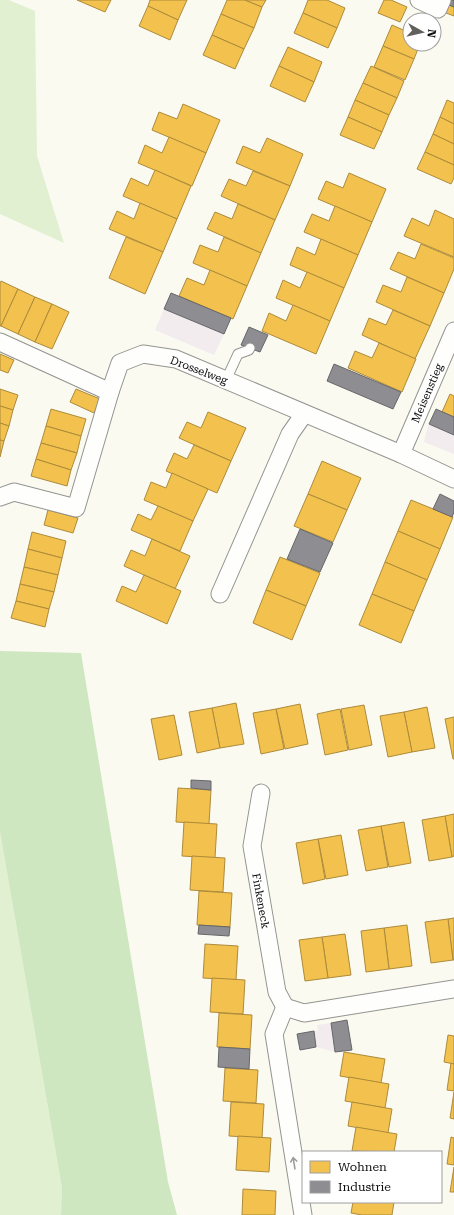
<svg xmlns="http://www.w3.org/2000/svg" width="454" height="1215" font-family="'Roboto Serif',serif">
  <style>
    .industrial { fill: #f2ecee }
    .green { fill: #e0f0d1 }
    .forest { fill: #cee7c0 }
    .homes { fill: #f2c14e; stroke: #ad8b3a }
    .industry { fill: #8d8d92; stroke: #67676a }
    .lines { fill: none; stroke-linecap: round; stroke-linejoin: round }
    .lane-casing { stroke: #949490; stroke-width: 11 }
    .street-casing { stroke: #949490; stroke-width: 19 }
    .lane { stroke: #fefefd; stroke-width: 9 }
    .street { stroke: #fefefd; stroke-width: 17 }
    .oneway { stroke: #9e9e9d }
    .labels { text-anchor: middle; stroke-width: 4; stroke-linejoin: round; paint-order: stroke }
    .street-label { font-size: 11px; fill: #0d0d0d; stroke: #fff }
  </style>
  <rect width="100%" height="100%" fill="#fbfaf1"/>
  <g class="industrial">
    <path d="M 164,309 L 224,334 L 214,355 L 155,330 Z"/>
    <path d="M 429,424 L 454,435 L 454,454 L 424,442 L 426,433 Z"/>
    <path d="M 331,1023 L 335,1052 L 316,1047 L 314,1031 L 318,1030 L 317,1025 Z"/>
  </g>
  <g class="green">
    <path d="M 0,0 L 9,0 L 35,11 L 37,156 L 64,243 L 0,214 Z"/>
    <path d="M 0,832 L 62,1188 L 61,1215 L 0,1215 Z"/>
  </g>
  <path class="forest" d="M 0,651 L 81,653 L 168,1182 L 177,1215 L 61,1215 L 62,1188 L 0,832 Z"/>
  <g class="homes">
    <path d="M 77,0 L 111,0 L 105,12 Z"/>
    <path d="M 150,0 L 187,0 L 178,20 L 148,6 Z"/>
    <path d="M 227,0 L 245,0 L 262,7 L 254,28 L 221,14 Z"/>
    <path d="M 245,0 L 266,0 L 262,7 Z"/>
    <path d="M 308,0 L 327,0 L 345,8 L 337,28 L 303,13 Z"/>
    <path d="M 384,0 L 391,0 L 407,7 L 400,22 L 378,13 Z"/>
    <path d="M 449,5 L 454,7 L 454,16 L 446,13 Z"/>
    <path d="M 148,6 L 178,20 L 170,40 L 139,26 Z"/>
    <path d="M 303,13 L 337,28 L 328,48 L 294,33 Z"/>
    <path d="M 421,13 L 435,20 L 434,22 L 434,20 L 417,20 Z"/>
    <path d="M 221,14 L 254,28 L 244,49 L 212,35 Z"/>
    <path d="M 392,25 L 410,33 L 410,44 L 420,44 L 414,59 L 383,46 Z"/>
    <path d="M 212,35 L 244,49 L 235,69 L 203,55 Z"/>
    <path d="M 383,46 L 414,59 L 405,80 L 374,67 Z"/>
    <path d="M 288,47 L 322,62 L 314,82 L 279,66 Z"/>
    <path d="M 279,66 L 314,82 L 305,102 L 270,86 Z"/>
    <path d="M 371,66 L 404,81 L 397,98 L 363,83 Z"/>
    <path d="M 363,83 L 397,98 L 389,115 L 355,100 Z"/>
    <path d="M 355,100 L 389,115 L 382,132 L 348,117 Z"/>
    <path d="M 447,100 L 454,103 L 454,124 L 440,117 Z"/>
    <path d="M 183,104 L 220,120 L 206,153 L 152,130 L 159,112 L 177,119 Z"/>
    <path d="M 348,117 L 382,132 L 374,149 L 340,135 Z"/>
    <path d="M 440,117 L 454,124 L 454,144 L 433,134 Z"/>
    <path d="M 433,134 L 454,144 L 454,165 L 425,152 Z"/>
    <path d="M 169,137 L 206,153 L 192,186 L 138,163 L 145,145 L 162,153 Z"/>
    <path d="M 267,138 L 303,154 L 290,186 L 236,163 L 243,146 L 260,153 Z"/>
    <path d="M 425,152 L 454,165 L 454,178 L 451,184 L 417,169 Z"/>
    <path d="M 155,170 L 191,186 L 177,219 L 123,196 L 131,178 L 148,186 Z"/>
    <path d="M 253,171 L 290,186 L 275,220 L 221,196 L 229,179 L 246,186 Z"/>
    <path d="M 349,173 L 386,189 L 372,222 L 318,199 L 326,181 L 343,188 Z"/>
    <path d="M 140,203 L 177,219 L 163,252 L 109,229 L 117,211 L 134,219 Z"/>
    <path d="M 238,204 L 275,220 L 261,253 L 207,229 L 215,212 L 232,219 Z"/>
    <path d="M 335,206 L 372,222 L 358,255 L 304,232 L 312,214 L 329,221 Z"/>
    <path d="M 435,210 L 454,219 L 454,257 L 404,236 L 412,218 L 429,226 Z"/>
    <path d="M 126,237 L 163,252 L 145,294 L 109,278 Z"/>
    <path d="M 224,237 L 261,253 L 247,286 L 193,263 L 200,245 L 218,252 Z"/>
    <path d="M 321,239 L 358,255 L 344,288 L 290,265 L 297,247 L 315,255 Z"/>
    <path d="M 421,244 L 454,258 L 454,269 L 444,293 L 390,269 L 398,252 L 415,259 Z"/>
    <path d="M 210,270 L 247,286 L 233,319 L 179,296 L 187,278 L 204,285 Z"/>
    <path d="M 307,272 L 344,288 L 330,321 L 276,298 L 283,280 L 300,288 Z"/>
    <path d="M 407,277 L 444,293 L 430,326 L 376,302 L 383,285 L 401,292 Z"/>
    <path d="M 1,281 L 18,289 L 1,326 L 0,326 L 0,283 Z"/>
    <path d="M 18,289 L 35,297 L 18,334 L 1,326 Z"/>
    <path d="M 35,297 L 52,304 L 35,342 L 18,334 Z"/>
    <path d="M 52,304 L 69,312 L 52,349 L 35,342 Z"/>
    <path d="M 293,305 L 330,321 L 316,354 L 262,331 L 269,313 L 286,321 Z"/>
    <path d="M 393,310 L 430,326 L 415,359 L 362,335 L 369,318 L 386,325 Z"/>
    <path d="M 379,343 L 416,359 L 402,392 L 348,368 L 355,351 L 372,358 Z"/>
    <path d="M 0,354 L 14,360 L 8,373 L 0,370 Z"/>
    <path d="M 0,389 L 18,395 L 13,410 L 0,406 Z"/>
    <path d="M 76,389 L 100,399 L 94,413 L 70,402 Z"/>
    <path d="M 450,394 L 454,396 L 454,417 L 442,412 Z"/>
    <path d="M 0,406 L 13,410 L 9,426 L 0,423 Z"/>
    <path d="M 51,409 L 86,419 L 81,436 L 46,426 Z"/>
    <path d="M 208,412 L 246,428 L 231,461 L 179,438 L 187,422 L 201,428 Z"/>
    <path d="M 0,423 L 9,426 L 4,441 L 0,440 Z"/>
    <path d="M 46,426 L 81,436 L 77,453 L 41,443 Z"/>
    <path d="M 0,440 L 4,441 L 0,457 Z"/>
    <path d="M 41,443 L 77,453 L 71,470 L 36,459 Z"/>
    <path d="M 194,445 L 231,461 L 217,493 L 166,471 L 174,453 L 187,459 Z"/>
    <path d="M 36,459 L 71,470 L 67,486 L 31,476 Z"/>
    <path d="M 322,461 L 361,478 L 347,510 L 308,494 Z"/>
    <path d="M 172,473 L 208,489 L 193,521 L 144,500 L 151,482 L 166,488 Z"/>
    <path d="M 308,494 L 347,510 L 333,542 L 294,526 Z"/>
    <path d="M 411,500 L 453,517 L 440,549 L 398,531 Z"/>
    <path d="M 158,506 L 193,521 L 180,551 L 131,530 L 138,514 L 151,520 Z"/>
    <path d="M 48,510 L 78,518 L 73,533 L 44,525 Z"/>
    <path d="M 398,531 L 440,549 L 427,580 L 385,562 Z"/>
    <path d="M 32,532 L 66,541 L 62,558 L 28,549 Z"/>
    <path d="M 152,539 L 190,556 L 175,589 L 124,566 L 131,550 L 145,556 Z"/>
    <path d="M 28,549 L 62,558 L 58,575 L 24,567 Z"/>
    <path d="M 280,557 L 320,573 L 306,606 L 266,590 Z"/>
    <path d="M 385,562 L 427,580 L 414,611 L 372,594 Z"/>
    <path d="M 24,567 L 58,575 L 54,592 L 20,584 Z"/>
    <path d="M 144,575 L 181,591 L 167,624 L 116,601 L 122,586 L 136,592 Z"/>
    <path d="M 20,584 L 54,592 L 49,609 L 16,601 Z"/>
    <path d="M 266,590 L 306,606 L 292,640 L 253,623 Z"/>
    <path d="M 372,594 L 414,611 L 401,643 L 359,625 Z"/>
    <path d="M 16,601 L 49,609 L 45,627 L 11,618 Z"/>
    <path d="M 236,703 L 244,744 L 220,748 L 212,708 Z"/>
    <path d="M 300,704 L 308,744 L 285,749 L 276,709 Z"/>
    <path d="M 364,705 L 372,745 L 349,750 L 341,709 Z"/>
    <path d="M 427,707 L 435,748 L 412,752 L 404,712 Z"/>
    <path d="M 212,708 L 220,748 L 197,753 L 189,712 Z"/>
    <path d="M 276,709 L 284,749 L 261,754 L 253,713 Z"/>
    <path d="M 340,709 L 348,750 L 325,755 L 317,714 Z"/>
    <path d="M 404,712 L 412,752 L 388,757 L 380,716 Z"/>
    <path d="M 174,715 L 182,755 L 159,760 L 151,719 Z"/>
    <path d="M 454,717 L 454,759 L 453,759 L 445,719 Z"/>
    <path d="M 178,788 L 211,790 L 209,824 L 176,822 Z"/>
    <path d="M 454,814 L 454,856 L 452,857 L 445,816 Z"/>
    <path d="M 445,816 L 452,857 L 429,861 L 422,820 Z"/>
    <path d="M 184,822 L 217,824 L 215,858 L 182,856 Z"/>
    <path d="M 404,822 L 411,863 L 389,867 L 381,826 Z"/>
    <path d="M 381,826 L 388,867 L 366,871 L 358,830 Z"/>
    <path d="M 341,835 L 348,875 L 326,879 L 318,839 Z"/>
    <path d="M 318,839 L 325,879 L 303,884 L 296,843 Z"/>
    <path d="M 192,856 L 225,858 L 223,892 L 190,890 Z"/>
    <path d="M 199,891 L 232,893 L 230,927 L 197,925 Z"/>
    <path d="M 454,918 L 454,960 L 453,960 L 448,919 Z"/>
    <path d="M 448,919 L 453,960 L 431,963 L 425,922 Z"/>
    <path d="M 407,925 L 412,966 L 389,969 L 384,928 Z"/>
    <path d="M 384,928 L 389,969 L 366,972 L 361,931 Z"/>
    <path d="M 345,934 L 351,975 L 328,978 L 322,937 Z"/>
    <path d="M 322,937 L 328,978 L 305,981 L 299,940 Z"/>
    <path d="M 205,944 L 238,946 L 236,980 L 203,978 Z"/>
    <path d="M 212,978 L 245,980 L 243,1014 L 210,1012 Z"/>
    <path d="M 219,1013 L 252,1015 L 250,1049 L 217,1047 Z"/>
    <path d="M 448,1035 L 454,1036 L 454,1064 L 444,1062 Z"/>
    <path d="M 344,1052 L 385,1059 L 381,1083 L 340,1076 Z"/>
    <path d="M 451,1063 L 454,1064 L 454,1091 L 447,1090 Z"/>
    <path d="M 225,1068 L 258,1070 L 256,1103 L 223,1101 Z"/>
    <path d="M 349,1077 L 389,1084 L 385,1108 L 345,1101 Z"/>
    <path d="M 454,1092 L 454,1119 L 450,1118 Z"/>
    <path d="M 231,1102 L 264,1104 L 262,1138 L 229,1136 Z"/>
    <path d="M 352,1102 L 392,1109 L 388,1133 L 348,1126 Z"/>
    <path d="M 356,1127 L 397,1134 L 394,1152 L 352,1151 Z"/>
    <path d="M 238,1136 L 271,1138 L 269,1172 L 236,1170 Z"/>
    <path d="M 451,1137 L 454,1138 L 454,1165 L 447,1164 Z"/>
    <path d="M 454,1167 L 454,1192 L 450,1192 Z"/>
    <path d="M 243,1189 L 276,1191 L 275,1215 L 242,1215 Z"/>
    <path d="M 353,1202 L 394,1202 L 392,1215 L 362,1215 L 351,1213 Z"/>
  </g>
  <g class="industry">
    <path d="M 451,0 L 454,0 L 454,7 L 449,5 Z"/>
    <path d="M 171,293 L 231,318 L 224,334 L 164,309 Z"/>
    <path d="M 249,327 L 268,335 L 260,352 L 241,345 Z"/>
    <path d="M 334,364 L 401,392 L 393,409 L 327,381 Z"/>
    <path d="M 436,409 L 454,417 L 454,435 L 429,424 Z"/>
    <path d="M 440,494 L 454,501 L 454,512 L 452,517 L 433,509 Z"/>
    <path d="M 300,529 L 333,543 L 320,572 L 287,559 Z"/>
    <path d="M 191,780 L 211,781 L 211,790 L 191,788 Z"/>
    <path d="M 199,925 L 230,927 L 229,936 L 198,934 Z"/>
    <path d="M 347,1020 L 352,1050 L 335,1052 L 331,1023 Z"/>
    <path d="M 314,1031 L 316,1047 L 300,1050 L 297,1034 Z"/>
    <path d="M 219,1047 L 250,1049 L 249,1069 L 218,1067 Z"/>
  </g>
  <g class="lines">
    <defs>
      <path id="lane" d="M 226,380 L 238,354 L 249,350 L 250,348"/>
      <g id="street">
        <path d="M 419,0 L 438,9 L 442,0"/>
        <path d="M 0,342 L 110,392"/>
        <path d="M 401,454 L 454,331"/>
        <path d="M 0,497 L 14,492 L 76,508 L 110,392 L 120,363 L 143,354 L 176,359 L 401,454 L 454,479"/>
        <path d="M 220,594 L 290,434 L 304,414"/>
        <path d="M 261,793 L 252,846 L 277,992 L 285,1007 L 304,1013 L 454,989"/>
        <path d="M 285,1007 L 274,1034 L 303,1215"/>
      </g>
    </defs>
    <use href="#lane" class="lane-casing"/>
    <use href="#street" class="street-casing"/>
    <use href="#lane" class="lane"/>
    <use href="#street" class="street"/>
  </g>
  <defs><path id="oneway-shaft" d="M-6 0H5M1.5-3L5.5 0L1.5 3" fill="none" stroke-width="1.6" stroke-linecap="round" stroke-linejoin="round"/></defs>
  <use class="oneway" href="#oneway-shaft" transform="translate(294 1163) rotate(-99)"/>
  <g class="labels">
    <g class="street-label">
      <text transform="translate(199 370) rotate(21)" y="4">Drosselweg</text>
      <text transform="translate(427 393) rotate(-67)" y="4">Meisenstieg</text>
      <text transform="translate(261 901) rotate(80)" y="4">Finkeneck</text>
    </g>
  </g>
  <rect x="302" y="1151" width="140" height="52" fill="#ffffff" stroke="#9e9e9e"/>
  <rect x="310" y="1161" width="20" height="12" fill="#f2c14e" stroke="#9e9e9e"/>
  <text x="338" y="1171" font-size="12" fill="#0d0d0d">Wohnen</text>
  <rect x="310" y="1181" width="20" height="12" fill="#8d8d92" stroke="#9e9e9e"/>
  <text x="338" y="1191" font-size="12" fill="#0d0d0d">Industrie</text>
  <g transform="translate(422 32) rotate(98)"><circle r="19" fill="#ffffff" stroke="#9e9e9e"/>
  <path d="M0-3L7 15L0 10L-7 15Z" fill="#60605d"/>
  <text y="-6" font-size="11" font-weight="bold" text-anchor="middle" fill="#0d0d0d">N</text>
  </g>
</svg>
